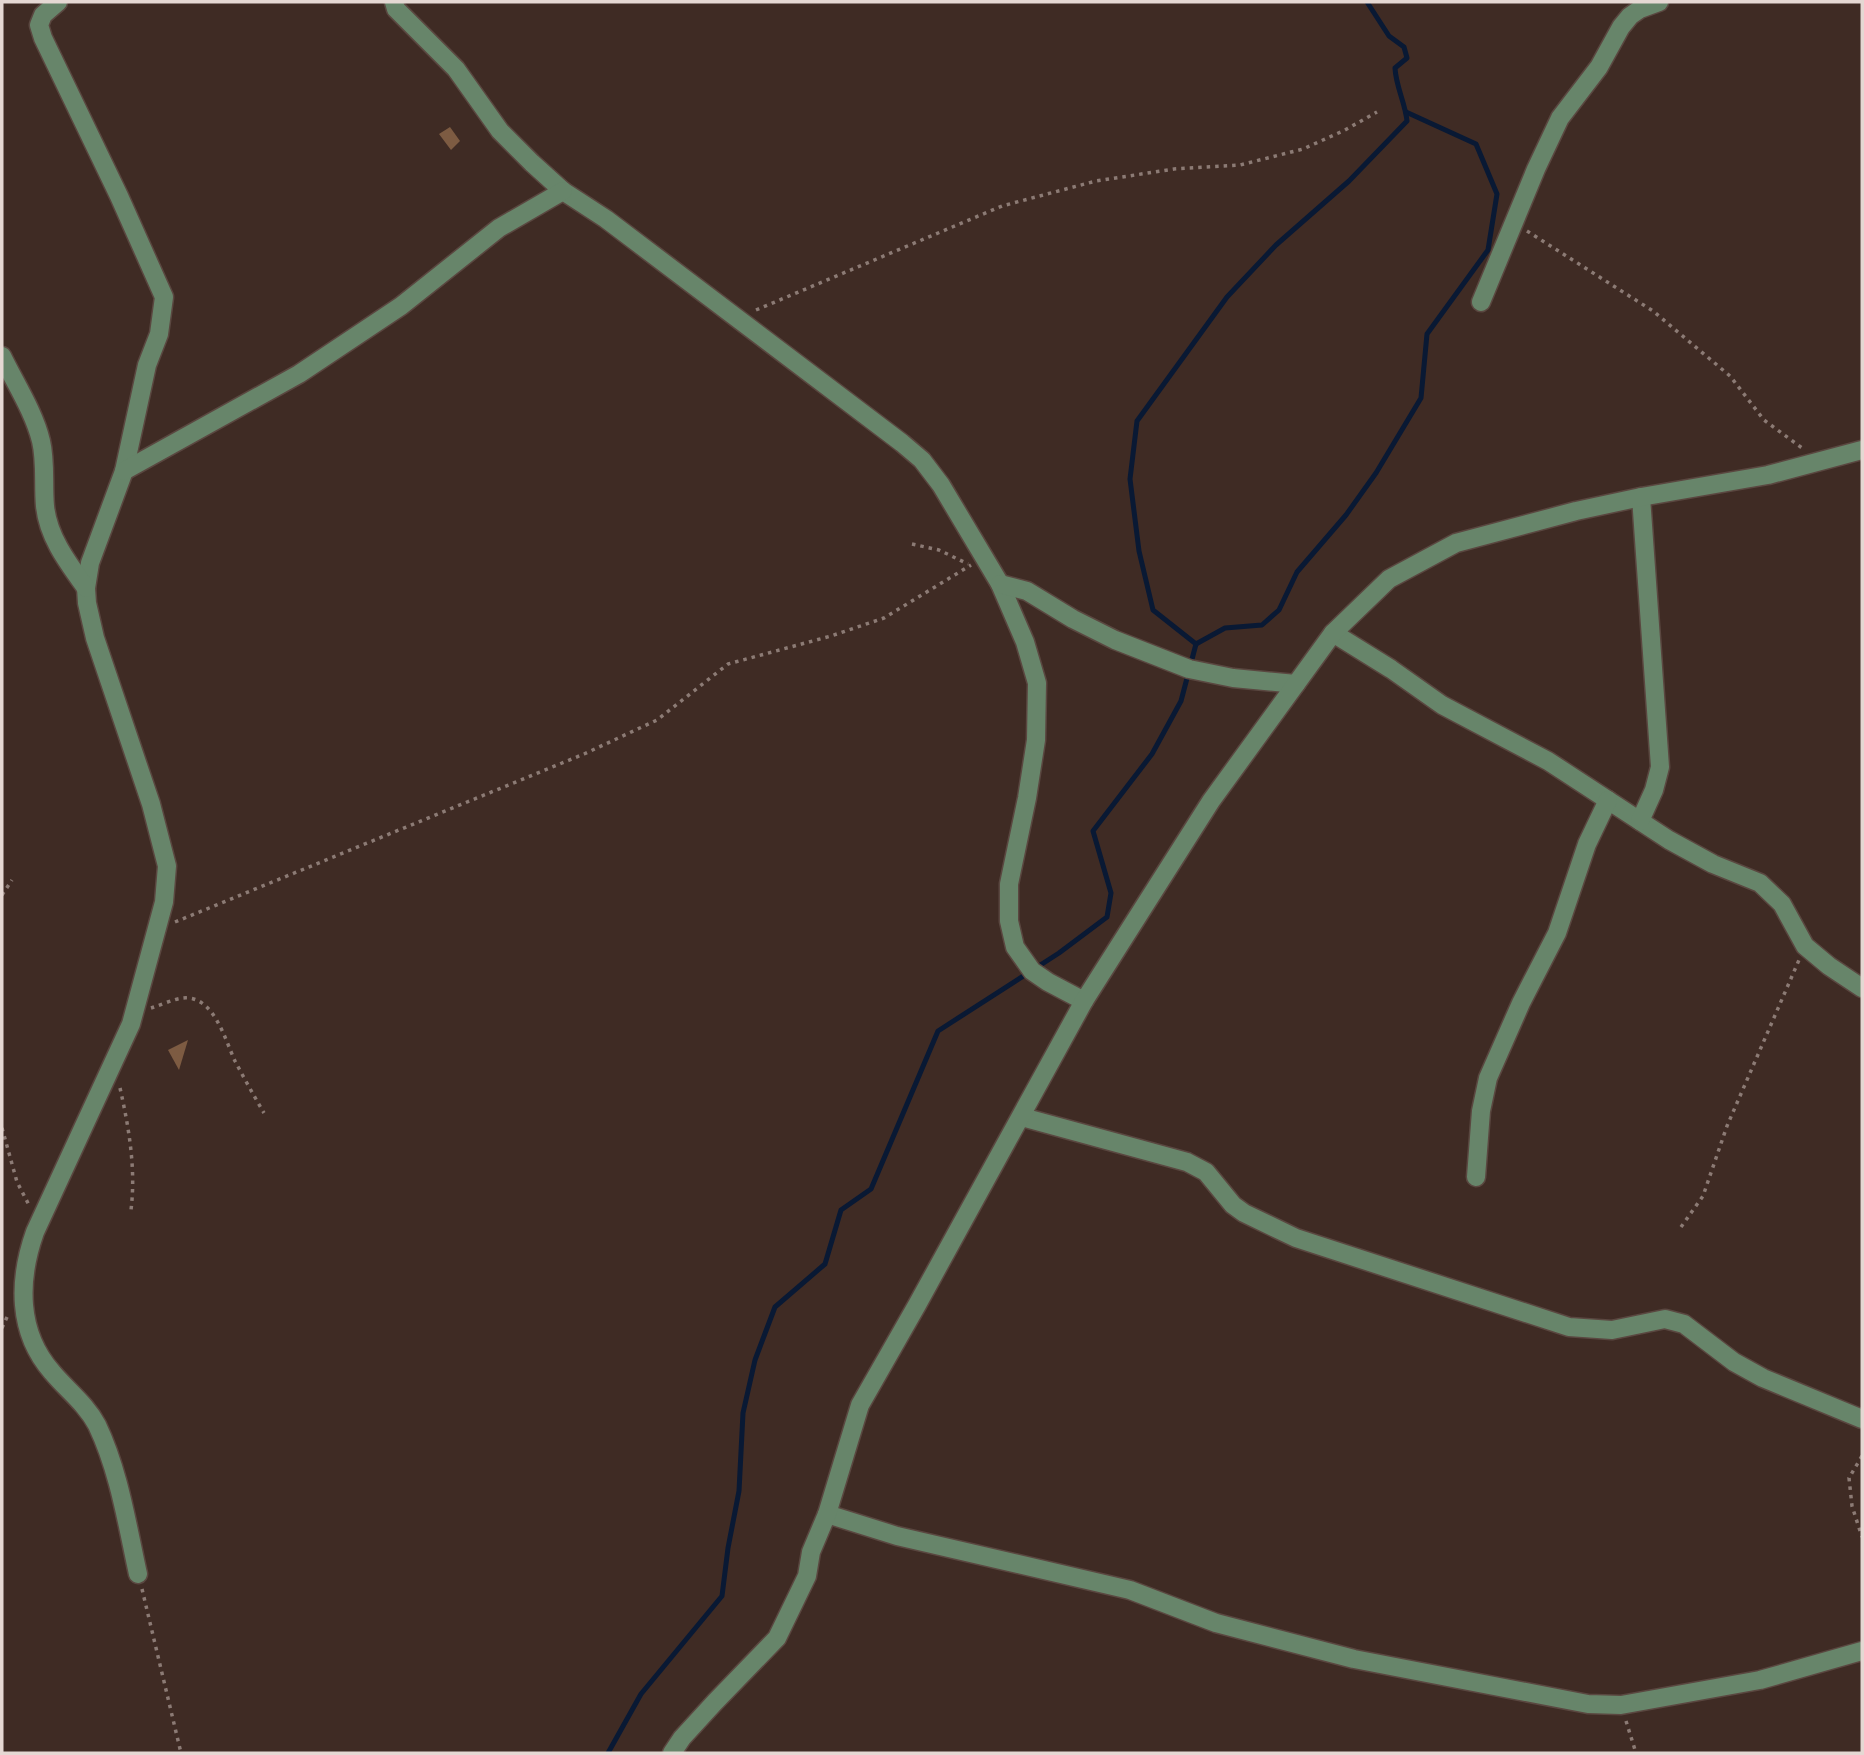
<svg xmlns="http://www.w3.org/2000/svg" width="1864" height="1755" font-family="'Varela Round',sans-serif">
  <style>
    .lines { fill: none; stroke-linecap: round; stroke-linejoin: round }
    .stream { stroke: #091934; stroke-width: 5 }
    .building { fill: #7d5b42 }
    .minor-casing { stroke: #5a4740; stroke-width: 21 }
    .path { stroke: #8c7b75; stroke-width: 3.5; stroke-dasharray: 3.5 5; stroke-linecap: butt }
    .minor { stroke: #67856a; stroke-width: 18 }
  </style>
  <rect width="100%" height="100%" fill="#3f2b24"/>
  <g class="lines">
    <g class="stream">
      <path d="M 1196,644 L 1225,628 L 1262,625 L 1279,610 L 1297,572 L 1346,515 L 1376,473 L 1421,398 L 1427,334 L 1488,250 L 1497,194 L 1476,144 L 1406,112"/>
      <path d="M 608,1753 L 641,1694 L 722,1596 L 728,1548 L 739,1491 L 743,1413 L 755,1360 L 775,1307 L 825,1264 L 841,1210 L 871,1189 L 938,1031 L 1059,953 L 1107,917 L 1111,893 L 1093,831 L 1152,754 L 1181,701 L 1196,644 L 1153,610 L 1139,551 L 1130,479 L 1137,421 L 1227,297 L 1276,245 L 1349,181 L 1407,121 C 1405,102 1396,87 1395,68 L 1407,58 L 1404,47 L 1389,36 L 1367,2"/>
    </g>
  </g>
  <g class="building">
    <path d="M 450,127 L 460,141 L 451,150 L 439,134 Z"/>
    <path d="M 188,1040 L 179,1070 L 168,1050 Z"/>
  </g>
  <g class="lines">
    <defs>
      <g id="minor">
        <path d="M 58,2 L 43,15 L 39,25 L 43,38 L 119,196 L 164,297 L 159,334 L 147,365 L 124,471 L 90,563 L 86,588 L 87,603 L 95,638 L 151,804 L 167,866 L 164,902 L 131,1024 L 35,1232 C 18,1280 17,1332 52,1372 C 67,1390 86,1404 97,1425 C 119,1471 127,1524 138,1574"/>
        <path d="M 394,2 L 396,9 L 456,69 L 500,131 L 532,163 L 563,191 L 606,219 L 902,443 L 922,460 L 941,485 L 1000,584 L 1025,642 L 1037,683 L 1036,740 L 1027,798 L 1009,884 L 1009,921 L 1015,947 L 1032,971 L 1048,982 L 1084,1001"/>
        <path d="M 1481,302 L 1536,169 L 1560,118 L 1599,67 L 1621,27 L 1630,16 L 1640,9 L 1659,2"/>
        <path d="M 2,356 C 15,383 34,412 41,441 C 46,462 43,484 45,506 C 48,537 68,563 86,588"/>
        <path d="M 124,471 L 299,374 L 401,306 L 499,228 L 563,191"/>
        <path d="M 1000,584 L 1027,591 L 1073,619 L 1115,640 L 1189,669 L 1233,678 L 1296,684"/>
        <path d="M 1333,633 L 1391,669 L 1442,705 L 1548,761 L 1669,840 L 1713,864 L 1760,883 L 1782,904 L 1805,946 L 1829,966 L 1862,988"/>
        <path d="M 1640,821 L 1654,790 L 1660,767 L 1641,497"/>
        <path d="M 1022,1117 L 1187,1162 L 1206,1172 L 1233,1205 L 1244,1213 L 1296,1238 L 1569,1327 L 1612,1330 L 1665,1319 L 1684,1324 L 1734,1362 L 1763,1378 L 1862,1419"/>
        <path d="M 1476,1177 L 1481,1111 L 1488,1078 L 1521,1003 L 1557,933 L 1587,844 L 1608,800"/>
        <path d="M 827,1514 L 897,1536 L 1130,1590 L 1216,1623 L 1354,1659 L 1588,1704 L 1621,1705 L 1760,1680 L 1862,1651"/>
        <path d="M 672,1753 L 682,1738 L 715,1702 L 777,1638 L 807,1576 L 811,1552 L 827,1514 L 860,1405 L 917,1305 L 1084,1001 L 1211,801 L 1333,633 L 1389,579 L 1456,543 L 1576,511 L 1641,497 L 1768,475 L 1862,450"/>
      </g>
    </defs>
    <use href="#minor" class="minor-casing"/>
    <g class="path">
      <path d="M 1527,231 L 1653,311 L 1730,376 L 1764,420 L 1802,448"/>
      <path d="M 756,310 L 1002,206 L 1096,181 L 1174,169 L 1240,165 L 1303,149 L 1345,130 L 1377,112"/>
      <path d="M 912,544 L 939,550 L 968,564"/>
      <path d="M 2,895 L 12,880"/>
      <path d="M 175,922 L 584,754 L 657,720 L 728,664 L 831,636 L 884,618 L 971,565"/>
      <path d="M 151,1008 C 161,1005 173,999 183,998 C 214,995 225,1040 235,1061 C 244,1078 254,1096 264,1113"/>
      <path d="M 120,1088 C 129,1128 136,1169 131,1210"/>
      <path d="M 2,1128 L 17,1182 L 29,1205"/>
      <path d="M 1681,1227 L 1703,1196 L 1727,1126 L 1799,960"/>
      <path d="M 2,1328 L 8,1315"/>
      <path d="M 1862,1456 L 1849,1478 L 1852,1506 L 1862,1537"/>
      <path d="M 142,1589 L 181,1753"/>
      <path d="M 1626,1721 L 1636,1753"/>
    </g>
    <use href="#minor" class="minor"/>
  </g>
  <rect width="1864" height="1755" fill="none" stroke="#e5d8d3" stroke-width="7"/>
</svg>
